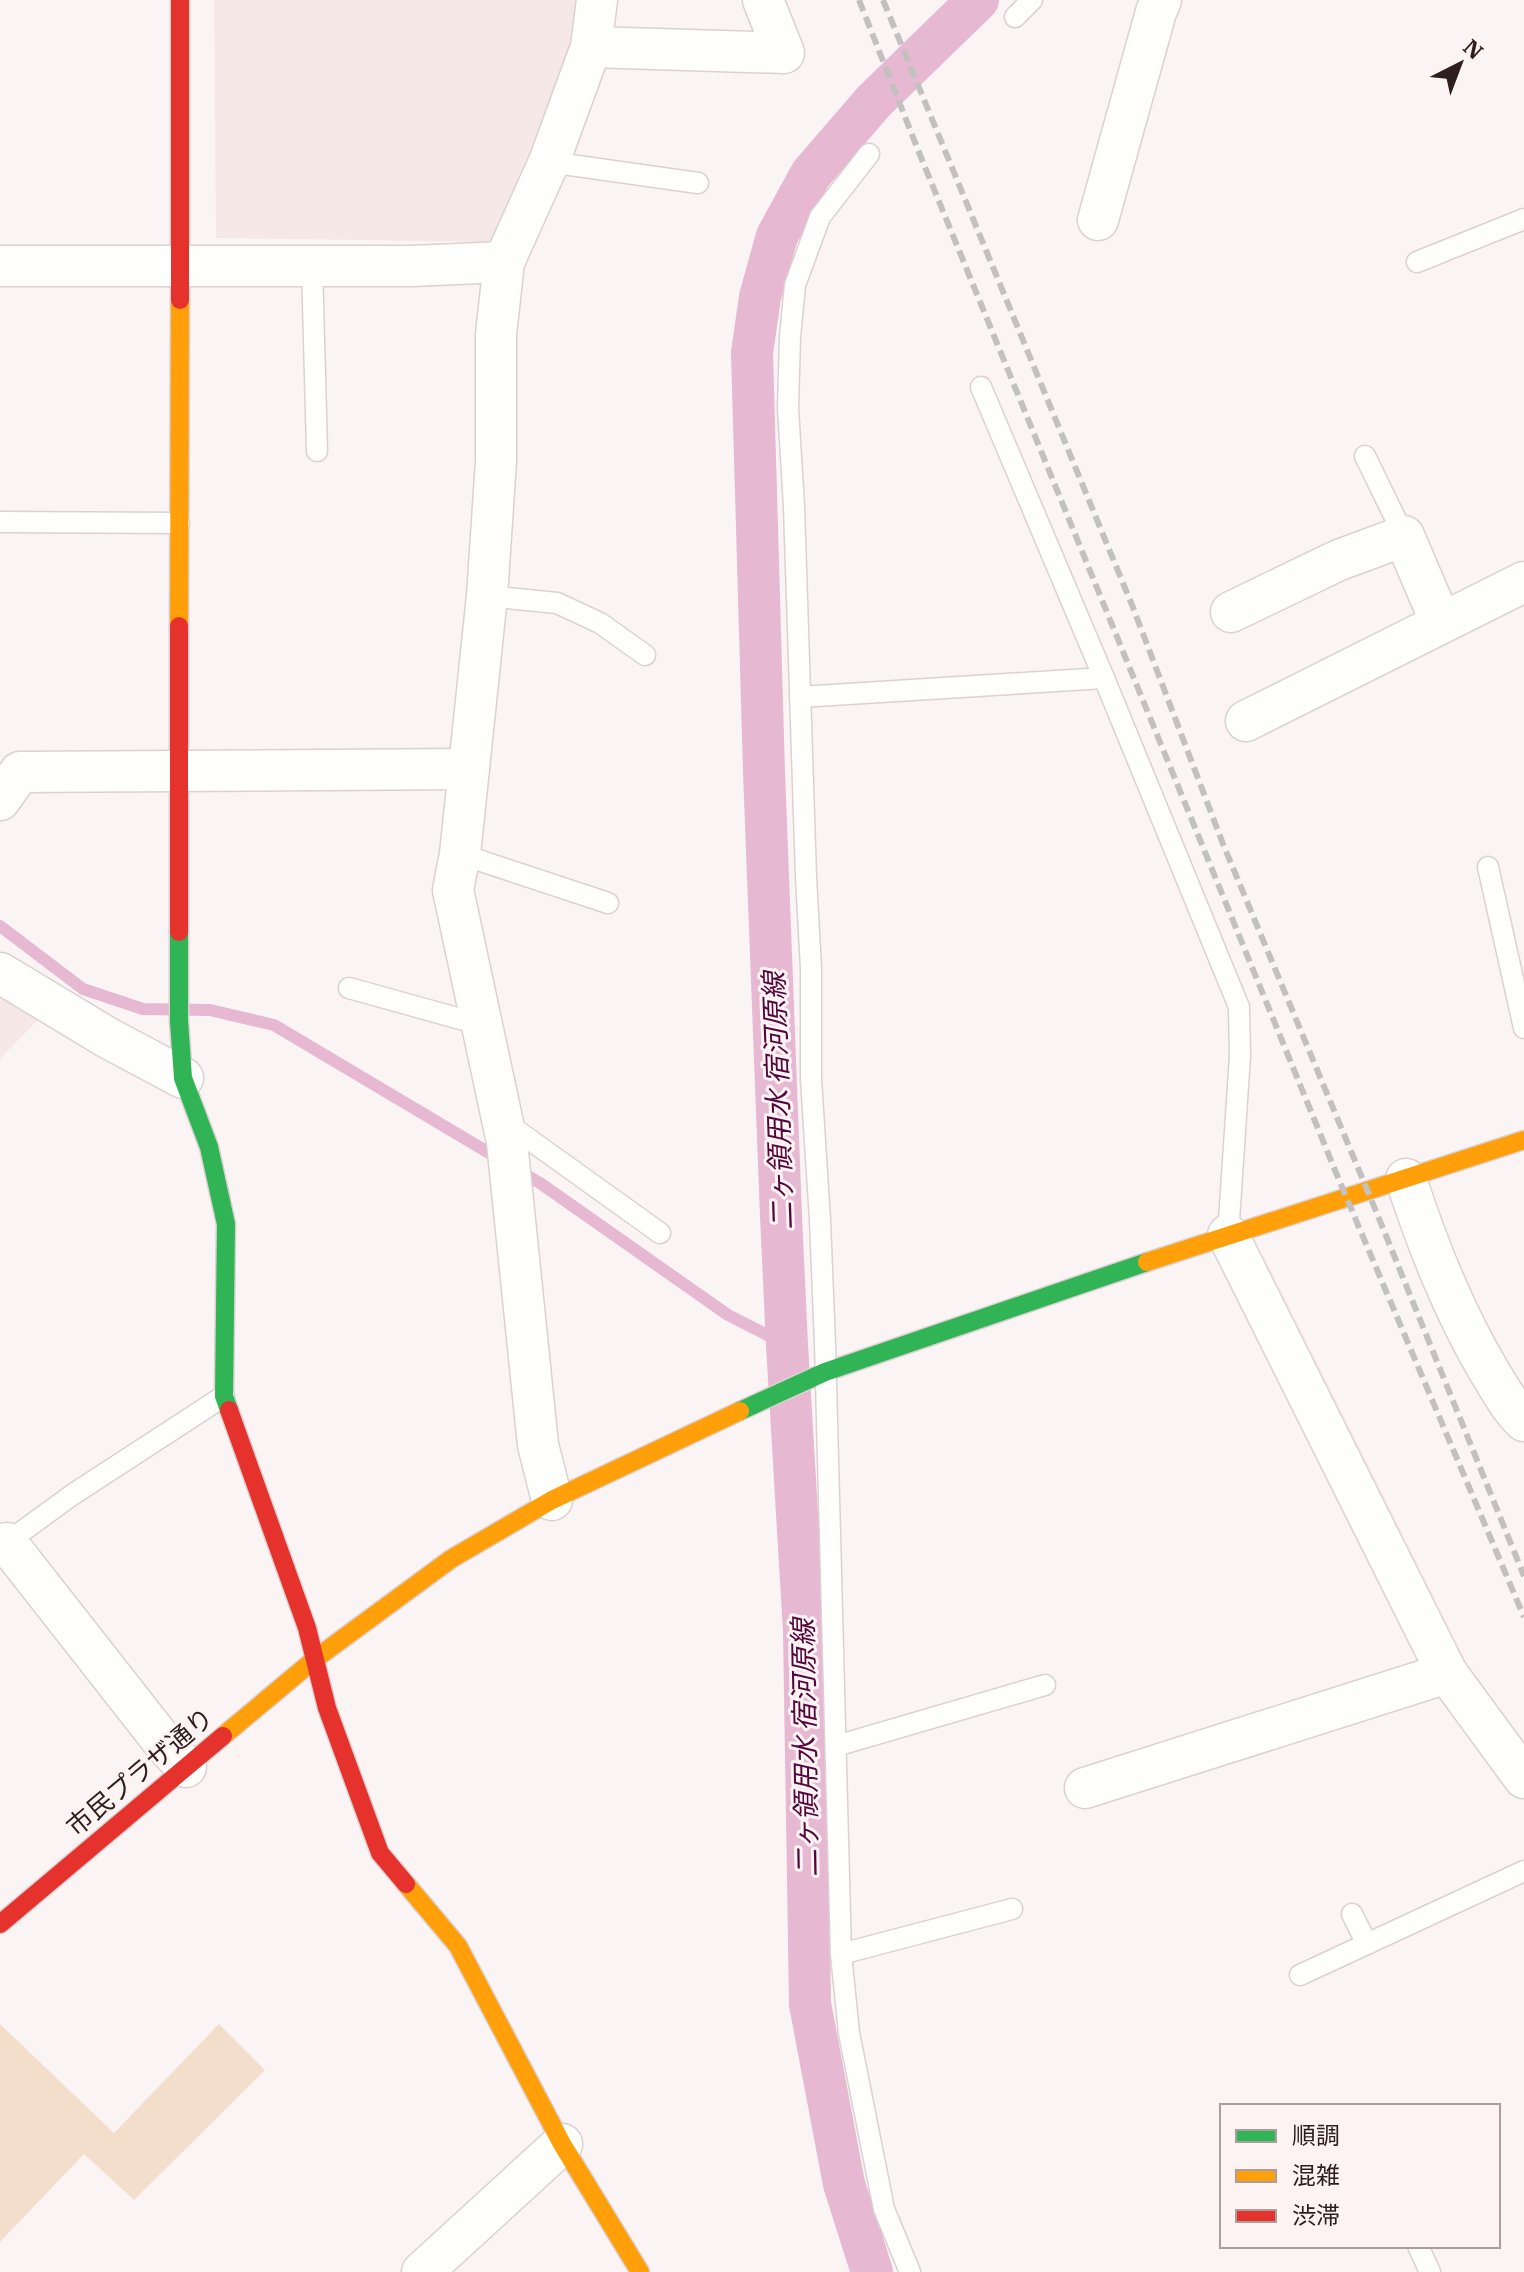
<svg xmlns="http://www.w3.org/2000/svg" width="1524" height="2272" font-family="'IBM Plex Serif','Noto Sans JP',serif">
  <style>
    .built { fill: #f6e8e7 }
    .green { fill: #f3ddcb }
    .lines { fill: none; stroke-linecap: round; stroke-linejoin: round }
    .stream { stroke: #e6b8d2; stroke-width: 12 }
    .canal { stroke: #e6b8d2; stroke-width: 42 }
    .lane-casing { stroke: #dbd1d1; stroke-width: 23 }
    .street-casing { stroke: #dbd1d1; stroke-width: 43 }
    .fast-casing { stroke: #dbd1d1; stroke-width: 21 }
    .slow-casing { stroke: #dbd1d1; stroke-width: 21 }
    .jam-casing { stroke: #dbd1d1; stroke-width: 21 }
    .lane { stroke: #fefefd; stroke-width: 20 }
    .street { stroke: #fefefd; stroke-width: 40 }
    .fast { stroke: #30b455; stroke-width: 18 }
    .slow { stroke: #ff9f0a; stroke-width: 18 }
    .jam { stroke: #e5322d; stroke-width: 18 }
    .rail { stroke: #c3c0c0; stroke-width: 6; stroke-dasharray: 12 6; stroke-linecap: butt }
    .labels { text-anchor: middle; stroke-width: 6; stroke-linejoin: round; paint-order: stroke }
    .street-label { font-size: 26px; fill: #2e1f1e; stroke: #fcf3f2 }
    .water-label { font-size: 28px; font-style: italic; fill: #52073c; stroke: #fcf3f2 }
  </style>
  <rect width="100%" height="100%" fill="#faf5f4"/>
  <g class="built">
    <path d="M 214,0 L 580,0 L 574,39 L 501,242 L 216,238 Z"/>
    <path d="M 0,993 L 39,1019 L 0,1059 Z"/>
  </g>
  <path class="green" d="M 0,2024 L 114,2133 L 219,2024 L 265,2070 L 134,2200 L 84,2154 L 0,2242 Z"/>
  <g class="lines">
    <g class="stream">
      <path d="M 0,926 L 83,989 L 143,1009 L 210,1010 L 274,1025 L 501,1160"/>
      <path d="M 517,1170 L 540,1183 L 728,1315 L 787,1345"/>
    </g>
    <path class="canal" d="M 872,2272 L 844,2184 L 810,2004 L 804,1631 L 787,1345 L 781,1216 L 764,772 L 752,353 L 760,297 L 777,236 L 811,174 L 874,101 L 978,0"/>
    <defs>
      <g id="lane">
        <path d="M 1015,17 L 1032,0"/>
        <path d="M 869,154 L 820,217 L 795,285 L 790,337 L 788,408 L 794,506 L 806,877 L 811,969 L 811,1079 L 820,1220 L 825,1344 L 841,1954 L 849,2033 L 884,2209 L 910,2272"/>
        <path d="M 549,162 L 698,183"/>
        <path d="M 1417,262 L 1524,219"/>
        <path d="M 312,266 L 317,451"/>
        <path d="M 981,387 L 1104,678 L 1239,1007 L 1240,1056 L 1228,1235"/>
        <path d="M 1365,456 L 1404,536"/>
        <path d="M 0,522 L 179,523"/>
        <path d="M 487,596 L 557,603 L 600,623 L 645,655"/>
        <path d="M 800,697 L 1104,678"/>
        <path d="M 460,854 L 608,903"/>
        <path d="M 1488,867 L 1524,1028"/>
        <path d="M 349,988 L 482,1025"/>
        <path d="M 505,1122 L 660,1233"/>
        <path d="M 2,1546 L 72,1495 L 224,1396"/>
        <path d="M 836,1746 L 1045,1685"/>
        <path d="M 1352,1914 L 1367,1944"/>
        <path d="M 841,1954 L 1012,1909"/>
        <path d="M 1300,1975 L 1524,1871"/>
        <path d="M 1418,2246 L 1430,2272"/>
      </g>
      <g id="street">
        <path d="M 591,47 L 784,53 L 763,0"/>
        <path d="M 1098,220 L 1156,12 L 1161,0"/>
        <path d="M 0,266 L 411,266 L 504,262"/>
        <path d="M 1231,612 L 1339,560 L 1404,536 L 1441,623"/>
        <path d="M 1246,721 L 1524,582"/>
        <path d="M 0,800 L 20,772 L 469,769"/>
        <path d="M 0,973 L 108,1038 L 183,1078"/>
        <path d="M 1406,1179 C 1427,1244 1457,1318 1492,1376 C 1502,1392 1510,1408 1524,1421"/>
        <path d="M 1228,1235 L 1447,1673 L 1524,1778"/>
        <path d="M 552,1500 L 538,1445 L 507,1142 L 453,890 L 460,854 L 487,596 L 496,461 L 496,334 L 504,262 L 549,162 L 591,47 L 597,0"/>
        <path d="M 7,1543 L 167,1747 L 186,1767"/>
        <path d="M 1085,1788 L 1447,1673"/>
        <path d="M 422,2272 L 562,2144"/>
      </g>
      <g id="fast">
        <path d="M 179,932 L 179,1021 L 183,1078 L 209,1147 L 226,1224 L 224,1396 L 229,1410"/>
        <path d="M 740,1411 L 825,1372 L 1147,1262"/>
      </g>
      <g id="slow">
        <path d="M 179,626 L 180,300"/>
        <path d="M 1147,1262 L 1524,1140"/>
        <path d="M 223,1736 L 315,1659 L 451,1559 L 552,1500 L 740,1411"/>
        <path d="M 406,1884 L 458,1946 L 562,2144 L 640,2272"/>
      </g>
      <g id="jam">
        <path d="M 180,300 L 180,0"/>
        <path d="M 179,932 L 179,626"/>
        <path d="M 229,1410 L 307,1628 L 327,1708 L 380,1853 L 406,1884"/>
        <path d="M 0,1924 L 223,1736"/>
      </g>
    </defs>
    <use href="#lane" class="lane-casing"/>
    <use href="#street" class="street-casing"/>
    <use href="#fast" class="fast-casing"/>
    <use href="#slow" class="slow-casing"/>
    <use href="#jam" class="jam-casing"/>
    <use href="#lane" class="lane"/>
    <use href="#street" class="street"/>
    <use href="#fast" class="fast"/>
    <use href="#slow" class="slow"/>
    <use href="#jam" class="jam"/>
    <g class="rail">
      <path d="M 859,0 L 918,150 L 1339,1180 L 1524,1617"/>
      <path d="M 883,0 L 1132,605 L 1223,844 L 1378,1216 L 1524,1576"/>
    </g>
  </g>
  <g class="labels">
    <g class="street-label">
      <text transform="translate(140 1772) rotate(-40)" y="9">市民プラザ通り</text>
    </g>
    <g class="water-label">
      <text transform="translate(778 1101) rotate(-92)" y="10">二ヶ領用水 宿河原線</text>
      <text transform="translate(805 1748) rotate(-91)" y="10">二ヶ領用水 宿河原線</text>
    </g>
  </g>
  <rect x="1220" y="2104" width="280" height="144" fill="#fcf3f2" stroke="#aa9e9d" stroke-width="2"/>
  <rect x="1236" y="2130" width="40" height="12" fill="#30b455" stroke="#aa9e9d" stroke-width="2"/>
  <text x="1292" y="2144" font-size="24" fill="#2e1f1e">順調</text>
  <rect x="1236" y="2170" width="40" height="12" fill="#ff9f0a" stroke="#aa9e9d" stroke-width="2"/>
  <text x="1292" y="2184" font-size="24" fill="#2e1f1e">混雑</text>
  <rect x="1236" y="2210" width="40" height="12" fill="#e5322d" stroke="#aa9e9d" stroke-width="2"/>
  <text x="1292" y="2224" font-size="24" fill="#2e1f1e">渋滞</text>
  <g transform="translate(1460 64) rotate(42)" stroke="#fcf3f2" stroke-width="6" paint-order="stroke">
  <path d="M0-6L14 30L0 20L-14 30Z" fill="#2e1f1e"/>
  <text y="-12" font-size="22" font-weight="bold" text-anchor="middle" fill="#2e1f1e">N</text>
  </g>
</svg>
